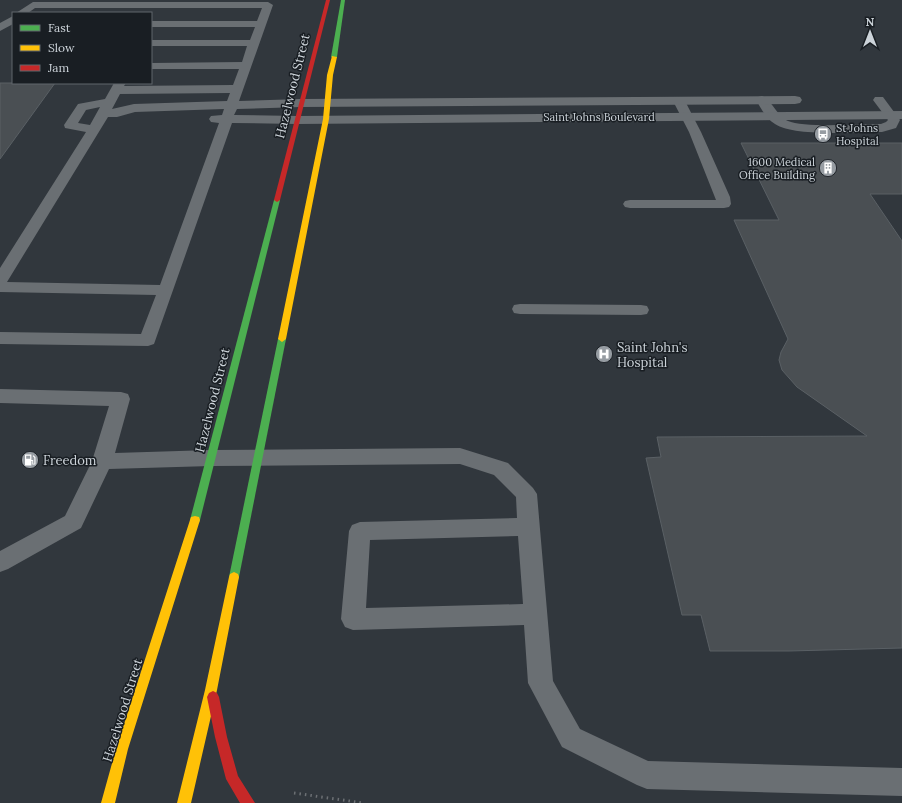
<svg xmlns="http://www.w3.org/2000/svg" width="902" height="803" font-family="Lora,serif">
  <style>
    .building { fill: #4a4f53; stroke: #5a6065 }
    .lines { fill: none; stroke-linecap: round; stroke-linejoin: round }
    .path { stroke: #6c7074; stroke-width: 3; stroke-dasharray: 1.5 4; stroke-linecap: butt }
    .lane { fill: #6a6f73; fill-rule: evenodd }
    .street { fill: #6a6f73; fill-rule: evenodd }
    .fast { fill: #4caf50; fill-rule: evenodd }
    .slow { fill: #ffc107; fill-rule: evenodd }
    .jam { fill: #c62828; fill-rule: evenodd }
    .labels { text-anchor: middle; stroke-width: 3; stroke-linejoin: round; paint-order: stroke }
    .far-street-label { font-size: 11px; fill: #ccd3d9; stroke: #191e23 }
    .far-poi-label { font-size: 11px; fill: #ccd3d9; stroke: #191e23; text-anchor: start }
    .street-label { font-size: 13px; fill: #ccd3d9; stroke: #191e23 }
    .poi-label { font-size: 13px; fill: #ccd3d9; stroke: #191e23; text-anchor: start }
  </style>
  <rect width="100%" height="100%" fill="#31373d"/>
  <g class="building">
    <path d="M 0,83 L 55,83 L 0,159 Z"/>
    <path d="M 741,143 L 902,143 L 902,194 L 870,194 L 902,241 L 902,648 L 789,651 L 710,651 L 701,615 L 682,615 L 646,458 L 661,457 L 657,437 L 867,436 L 797,387 L 782,370 L 779,360 L 781,352 L 788,339 L 734,220 L 779,220 Z"/>
  </g>
  <g class="lines">
    <path class="path" d="M 294,793 L 363,803"/>
    <g class="lane">
      <path d="M 33,2 L 268,2 L 273,5 L 239,101 L 301,99 L 305,100 L 307,103 L 305,106 L 301,107 L 237,109 L 234,115 L 297,116 L 302,117 L 303,120 L 302,123 L 297,124 L 232,123 L 154,344 L 148,346 L 0,344 L 0,332 L 141,334 L 156,295 L 0,292 L 0,268 L 86,132 L 65,128 L 64,125 L 78,104 L 105,99 L 114,83 L 126,83 L 124,86 L 233,85 L 239,69 L 151,69 L 151,63 L 242,62 L 247,46 L 151,46 L 151,40 L 250,40 L 255,27 L 151,27 L 151,21 L 257,21 L 262,8 L 35,8 L 28,13 L 16,13 ZM 230,93 L 227,101 L 134,104 L 112,109 L 120,94 ZM 100,107 L 90,125 L 78,123 L 86,110 ZM 224,109 L 222,115 L 211,116 L 209,119 L 211,122 L 219,123 L 160,285 L 7,282 L 108,117 L 117,117 L 135,112 Z"/>
      <path d="M 13,16 L 13,24 L 0,31 L 0,23 Z"/>
      <path d="M 762,96 C 771,99 777,116 788,121 C 803,128 861,124 881,124 L 886,122 L 888,120 L 873,100 L 875,97 L 883,97 L 900,120 L 896,128 L 882,132 C 857,132 794,137 775,124 C 766,119 761,108 756,100 L 758,97 Z"/>
      <path d="M 679,97 L 683,98 L 685,101 L 701,132 L 730,197 L 731,204 L 729,207 L 724,208 L 630,208 L 625,207 L 623,204 L 625,201 L 630,200 L 716,200 L 689,132 L 673,101 L 675,98 Z"/>
      <path d="M 520,304 L 641,305 L 647,306 L 649,310 L 647,314 L 641,315 L 520,314 L 514,313 L 512,309 L 514,305 Z"/>
      <path d="M 0,389 L 121,392 L 128,394 L 130,399 L 115,453 L 211,450 L 460,448 L 508,463 L 533,488 L 537,494 L 553,681 L 580,729 L 648,761 L 902,768 L 902,796 L 647,789 L 637,785 L 562,747 L 528,683 L 524,625 L 353,630 L 345,627 L 341,619 L 349,531 L 352,525 L 360,522 L 517,518 L 516,497 L 494,475 L 460,464 L 211,466 L 109,469 L 81,528 L 8,569 L 0,572 L 0,551 L 65,516 L 92,461 L 109,406 L 0,403 ZM 518,536 L 523,604 L 366,608 L 370,540 Z"/>
    </g>
    <g class="street">
      <path d="M 795,96 L 800,97 L 802,100 L 800,103 L 795,104 L 301,107 L 296,106 L 294,103 L 296,100 L 301,99 Z"/>
      <path d="M 902,111 L 902,119 L 297,124 L 292,123 L 290,120 L 292,117 L 297,116 Z"/>
    </g>
    <g class="fast">
      <path d="M 341,0 L 345,0 L 337,57 L 334,59 L 331,57 Z"/>
      <path d="M 277,198 L 280,200 L 200,520 L 199,523 L 195,524 L 191,523 L 190,520 L 274,200 Z"/>
      <path d="M 282,336 L 286,339 L 239,577 L 238,580 L 234,582 L 230,580 L 229,577 L 278,339 Z"/>
    </g>
    <g class="slow">
      <path d="M 332,56 L 337,57 L 333,75 L 329,119 L 286,339 L 282,342 L 278,339 L 323,119 L 327,75 Z"/>
      <path d="M 195,516 L 199,517 L 200,520 L 128,749 L 115,803 L 101,803 L 116,749 L 190,520 L 191,517 Z"/>
      <path d="M 234,572 L 238,574 L 239,577 L 217,690 L 191,803 L 177,803 L 205,690 L 229,577 L 230,574 Z"/>
    </g>
    <g class="jam">
      <path d="M 326,0 L 330,0 L 280,200 L 277,202 L 274,200 Z"/>
      <path d="M 213,691 L 217,693 L 219,697 L 227,737 L 238,776 L 255,803 L 240,803 L 226,779 L 215,737 L 207,697 L 209,693 Z"/>
    </g>
  </g>
  <defs>
    <symbol id="bus-disc" viewBox="-11 -11 22 22"><circle r="9.5" fill="#969ca2" stroke="#191e23"/><path d="M-5-6H5V4H4V6H2V4H-2V6H-4V4H-5ZM-3.5-4V0h7V-4ZM-3.5 1.2v1.5H-2V1.2ZM2 1.2v1.5H3.5V1.2Z" fill="#fff"/></symbol>
    <symbol id="building-disc" viewBox="-11 -11 22 22"><circle r="9.5" fill="#969ca2" stroke="#191e23"/><path d="M-4-6H4V6H1V3H-1V6H-4ZM-2.5-4.3h1.7v1.8h-1.7ZM.8-4.3h1.7v1.8H.8ZM-2.5-1h1.7V.8h-1.7ZM.8-1h1.7V.8H.8Z" fill="#fff"/></symbol>
    <symbol id="hospital-disc" viewBox="-11 -11 22 22"><circle r="9.5" fill="#969ca2" stroke="#191e23"/><path d="M-5-5h3v3.5h4V-5h3V5h-3V1.5h-4V5h-3Z" fill="#fff"/></symbol>
    <symbol id="fuel-disc" viewBox="-11 -11 22 22"><circle r="9.5" fill="#969ca2" stroke="#191e23"/><path d="M-5.5-6h7V0h2V4h1.3V-2.5L3-4.5l.8-.8L6-3V5H2.5V1h-1V6h-7ZM-4.2-4.7v3.2H.2V-4.7Z" fill="#fff"/></symbol>
  </defs>
  <g fill-rule="evenodd">
    <use href="#bus-disc" x="813" y="124" width="20" height="20"/>
    <use href="#building-disc" x="818" y="158" width="20" height="20"/>
    <use href="#hospital-disc" x="594" y="344" width="20" height="20"/>
    <use href="#fuel-disc" x="20" y="450" width="20" height="20"/>
  </g>
  <g class="labels">
    <g class="far-street-label">
      <text x="599" y="121">Saint Johns Boulevard</text>
    </g>
    <g class="far-poi-label">
      <text x="836" y="132">St Johns<tspan x="836" dy="13">Hospital</tspan></text>
      <text x="815" y="166" text-anchor="end">1600 Medical<tspan x="815" dy="13">Office Building</tspan></text>
    </g>
    <g class="street-label">
      <text transform="translate(292 86) rotate(-76)" y="5">Hazelwood Street</text>
      <text transform="translate(212 400) rotate(-76)" y="5">Hazelwood Street</text>
      <text transform="translate(122 710) rotate(-73)" y="5">Hazelwood Street</text>
    </g>
    <g class="poi-label">
      <text x="617" y="352">Saint John's<tspan x="617" dy="15">Hospital</tspan></text>
      <text x="43" y="465">Freedom</text>
    </g>
  </g>
  <rect x="12" y="12" width="140" height="72" fill="#191e23" stroke="#61666c"/>
  <rect x="20" y="25" width="20" height="6" fill="#4caf50" stroke="#61666c"/>
  <text x="48" y="32" font-size="12" fill="#ccd3d9">Fast</text>
  <rect x="20" y="45" width="20" height="6" fill="#ffc107" stroke="#61666c"/>
  <text x="48" y="52" font-size="12" fill="#ccd3d9">Slow</text>
  <rect x="20" y="65" width="20" height="6" fill="#c62828" stroke="#61666c"/>
  <text x="48" y="72" font-size="12" fill="#ccd3d9">Jam</text>
  <g transform="translate(870 32)" stroke="#191e23" stroke-width="3" paint-order="stroke">
  <path d="M0-3L7 15L0 10L-7 15Z" fill="#ccd3d9"/>
  <text y="-6" font-size="11" font-weight="bold" text-anchor="middle" fill="#ccd3d9">N</text>
  </g>
</svg>
